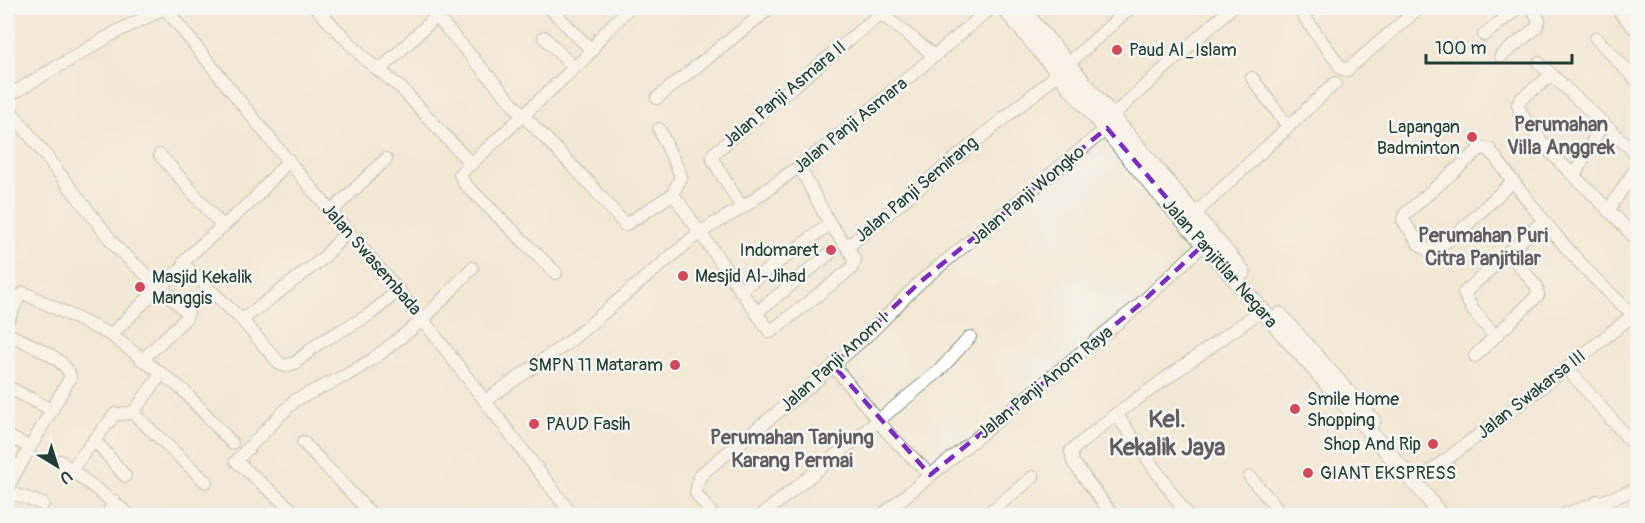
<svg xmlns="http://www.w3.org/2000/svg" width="1645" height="523" font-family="Pangolin,sans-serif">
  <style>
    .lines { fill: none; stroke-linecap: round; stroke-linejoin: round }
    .minor-casing { stroke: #899284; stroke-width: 14 }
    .major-casing { stroke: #899284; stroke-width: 17 }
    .minor { stroke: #fff; stroke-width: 12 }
    .major { stroke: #fff; stroke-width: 15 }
    .marked { fill: none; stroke: #7b2cbf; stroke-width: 4.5; stroke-dasharray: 12 8; stroke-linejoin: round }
    .poi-dot { fill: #d1495b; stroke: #f6f6f2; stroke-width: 2 }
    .labels { text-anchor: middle; stroke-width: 5; stroke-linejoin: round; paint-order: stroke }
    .poi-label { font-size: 18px; fill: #1f3d34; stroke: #f6f6f2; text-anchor: start }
    .street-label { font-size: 18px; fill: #1f3d34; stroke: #f6f6f2 }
    .neighbourhood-label { font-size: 20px; font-weight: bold; fill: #605e62; stroke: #f6f6f2 }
    .district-label { font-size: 24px; font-weight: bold; fill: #605e62; stroke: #f6f6f2 }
  </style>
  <rect width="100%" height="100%" fill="#f6f6f2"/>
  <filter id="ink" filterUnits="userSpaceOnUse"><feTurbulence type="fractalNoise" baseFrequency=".0167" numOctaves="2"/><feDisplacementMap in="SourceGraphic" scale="12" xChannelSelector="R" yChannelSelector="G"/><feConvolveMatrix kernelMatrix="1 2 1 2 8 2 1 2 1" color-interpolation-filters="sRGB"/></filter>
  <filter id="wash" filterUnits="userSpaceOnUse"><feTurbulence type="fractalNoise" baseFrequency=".008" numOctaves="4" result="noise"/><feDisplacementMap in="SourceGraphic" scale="24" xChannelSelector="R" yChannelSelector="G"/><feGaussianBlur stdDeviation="1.35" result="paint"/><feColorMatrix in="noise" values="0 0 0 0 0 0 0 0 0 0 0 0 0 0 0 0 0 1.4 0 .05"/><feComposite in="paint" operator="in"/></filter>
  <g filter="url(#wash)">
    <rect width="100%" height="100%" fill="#f3e8d4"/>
  </g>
  <g filter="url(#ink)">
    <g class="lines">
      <defs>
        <g id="minor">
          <path d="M 165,8 L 279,150 L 423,320 L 573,516"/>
          <path d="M 316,8 L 366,60 L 401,88 L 470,163"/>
          <path d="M 550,8 L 592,51"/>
          <path d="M 874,8 L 935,56"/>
          <path d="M 1298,8 L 1342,69 L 1347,70 L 1419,8"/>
          <path d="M 1616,8 L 1638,32"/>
          <path d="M 8,11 L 11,8"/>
          <path d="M 436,16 L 519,111 L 590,184 L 625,225 L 673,194 L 770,332 L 851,269 L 855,260 L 847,247"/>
          <path d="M 1484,35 L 1518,8"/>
          <path d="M 544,37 L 574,68"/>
          <path d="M 1596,38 L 1638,82"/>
          <path d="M 1501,56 L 1536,28 L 1539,20 L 1532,8"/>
          <path d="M 1539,63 L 1632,150 L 1638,159"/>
          <path d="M 1068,64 L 1130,8"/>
          <path d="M 381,69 L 445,8"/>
          <path d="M 1552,75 L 1521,99 L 1518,104 L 1520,111 C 1550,162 1601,196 1638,242"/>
          <path d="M 1252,78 L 1287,125"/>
          <path d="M 8,96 L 118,31 L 165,8"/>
          <path d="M 657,98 L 770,8"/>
          <path d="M 8,107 L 117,248 L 188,313 L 186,318 L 142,360"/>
          <path d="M 1112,116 L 1231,8"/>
          <path d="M 659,129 L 681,176 L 673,194"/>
          <path d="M 160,155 L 223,227"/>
          <path d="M 799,166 L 830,224 L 847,247 L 1058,74"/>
          <path d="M 1574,176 L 1603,122"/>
          <path d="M 1513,181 L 1457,234 L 1431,252 L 1419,244 L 1403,220 L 1405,214 L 1481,148 L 1489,149 C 1532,207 1577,267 1633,314"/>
          <path d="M 742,208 L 713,160 L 713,154 L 881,13"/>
          <path d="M 1608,211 L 1638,165"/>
          <path d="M 331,212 L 386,159"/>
          <path d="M 1195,214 L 1335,83"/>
          <path d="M 185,266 L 242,320 L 280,364 L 285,366 L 295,363 L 319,343 L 369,315 L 399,290"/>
          <path d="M 556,273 L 464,183 L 460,174 L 586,57 L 600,38 L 629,8"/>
          <path d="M 740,290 L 830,224"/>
          <path d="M 756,313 L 829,254"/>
          <path d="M 8,320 L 20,295 L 24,293 L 111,335 L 183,390 L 232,443"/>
          <path d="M 242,320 L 321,260 L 347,232"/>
          <path d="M 8,334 C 24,342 70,359 70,378 L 8,486"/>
          <path d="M 111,335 L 160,286 L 185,266 L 184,262 L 190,255 L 254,199 L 289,160"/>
          <path d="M 1494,335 L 1472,309 L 1464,293 L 1543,221"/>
          <path d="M 1475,356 L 1538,295 L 1537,287 L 1508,252"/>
          <path d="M 833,365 L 889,434 L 930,475"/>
          <path d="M 1567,368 L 1638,450"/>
          <path d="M 8,387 L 50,409"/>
          <path d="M 486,400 L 570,341 L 700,232 L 742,208 L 827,146 L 991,8"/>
          <path d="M 133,413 L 206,482"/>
          <path d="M 1116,414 L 1188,516"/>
          <path d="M 8,436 L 29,447"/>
          <path d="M 94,439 L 125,476"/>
          <path d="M 303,442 L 373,516"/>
          <path d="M 60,461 L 131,516"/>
          <path d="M 71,470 L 115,414 L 133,413 L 161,374"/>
          <path d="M 1250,477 L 1284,516"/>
          <path d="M 1423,477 L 1567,368 L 1638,311"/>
          <path d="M 8,492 L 43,504"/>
          <path d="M 1597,501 L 1608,516"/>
          <path d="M 107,516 L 114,501"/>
          <path d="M 299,516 L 236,461 L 295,400 L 347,375 L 373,359 L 423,320 L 472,268"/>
          <path d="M 713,516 L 696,493 L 700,475 L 811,385 L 871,332 L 919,283 L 1107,128"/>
          <path d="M 761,516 L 938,372 L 970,337"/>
          <path d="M 881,516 L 1138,306 L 1205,243"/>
          <path d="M 985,516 L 1033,477"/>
          <path d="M 1113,516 L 1073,462 L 1071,451 L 1116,414 L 1262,310"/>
          <path d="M 1560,516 L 1638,489"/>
        </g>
        <g id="major">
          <path d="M 1004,8 L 1158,192 L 1427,497 L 1440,516"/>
          <path d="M 1021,8 L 1243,272"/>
          <path d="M 1280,315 L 1373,421"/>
        </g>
      </defs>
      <use href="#minor" class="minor-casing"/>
      <use href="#major" class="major-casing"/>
      <use href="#minor" class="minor"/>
      <use href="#major" class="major"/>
    </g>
  </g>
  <path d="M0 0H1645V523H0ZM 1107,128 L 1205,243 L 1138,306 L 930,475 L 833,365 L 919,283 Z" fill="#f3e8d4" fill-opacity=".55" fill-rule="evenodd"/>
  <path class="marked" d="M 1107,128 L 1205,243 L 1138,306 L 930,475 L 833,365 L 919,283 Z"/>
  <g class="poi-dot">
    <circle cx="1117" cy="50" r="6"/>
    <circle cx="1472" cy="137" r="6"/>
    <circle cx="831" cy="250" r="6"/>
    <circle cx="683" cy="276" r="6"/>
    <circle cx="140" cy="287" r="6"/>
    <circle cx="675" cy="365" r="6"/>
    <circle cx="1295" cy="409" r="6"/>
    <circle cx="534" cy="424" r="6"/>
    <circle cx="1433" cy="444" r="6"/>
    <circle cx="1308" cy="473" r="6"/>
  </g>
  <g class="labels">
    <g class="poi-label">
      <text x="1129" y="56">Paud Al_Islam</text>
      <text x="1460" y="133" text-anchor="end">Lapangan<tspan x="1460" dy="21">Badminton</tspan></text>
      <text x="819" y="256" text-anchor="end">Indomaret</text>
      <text x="695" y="282">Mesjid Al-Jihad</text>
      <text x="152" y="283">Masjid Kekalik<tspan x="152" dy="21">Manggis</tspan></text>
      <text x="663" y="371" text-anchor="end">SMPN 11 Mataram</text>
      <text x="1307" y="405">Smile Home<tspan x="1307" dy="21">Shopping</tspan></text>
      <text x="546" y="430">PAUD Fasih</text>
      <text x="1421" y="450" text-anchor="end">Shop And Rip</text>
      <text x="1320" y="479">GIANT EKSPRESS</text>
    </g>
    <g class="street-label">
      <text transform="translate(784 94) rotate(-40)" y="6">Jalan Panji Asmara II</text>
      <text transform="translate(850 125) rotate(-39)" y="6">Jalan Panji Asmara</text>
      <text transform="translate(916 189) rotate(-40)" y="6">Jalan Panji Semirang</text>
      <text transform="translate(1027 195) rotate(-40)" y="6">Jalan Panji Wongko</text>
      <text transform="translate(372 259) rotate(49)" y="6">Jalan Swasembada</text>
      <text transform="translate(1220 263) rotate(49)" y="6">Jalan Panjitilar Negara</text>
      <text transform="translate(834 362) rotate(-42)" y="6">Jalan Panji Anom I</text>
      <text transform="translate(1045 382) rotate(-39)" y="6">Jalan Panji Anom Raya</text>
      <text transform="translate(1531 394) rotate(-38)" y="6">Jalan Swakarsa III</text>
    </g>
    <g class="neighbourhood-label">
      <text x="1561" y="131">Perumahan<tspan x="1561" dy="23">Villa Anggrek</tspan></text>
      <text x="1483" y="242">Perumahan Puri<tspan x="1483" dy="23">Citra Panjitilar</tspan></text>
      <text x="792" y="444">Perumahan Tanjung<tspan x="792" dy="23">Karang Permai</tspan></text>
    </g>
    <g class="district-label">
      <text x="1167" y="427">Kel.<tspan x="1167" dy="28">Kekalik Jaya</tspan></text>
    </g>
  </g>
  <rect width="1645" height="523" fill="none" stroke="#f6f6f2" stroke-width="30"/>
  <g transform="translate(57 466) rotate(142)" stroke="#f6f6f2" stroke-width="4.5" paint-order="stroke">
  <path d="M0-4.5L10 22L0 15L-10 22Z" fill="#1f3d34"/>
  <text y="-9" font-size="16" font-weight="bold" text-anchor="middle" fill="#1f3d34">U</text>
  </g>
  <path d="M1426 54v9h146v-9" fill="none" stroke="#1f3d34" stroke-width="3"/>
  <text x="1435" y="54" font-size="18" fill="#1f3d34" stroke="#f6f6f2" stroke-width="4.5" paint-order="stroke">100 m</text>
</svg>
